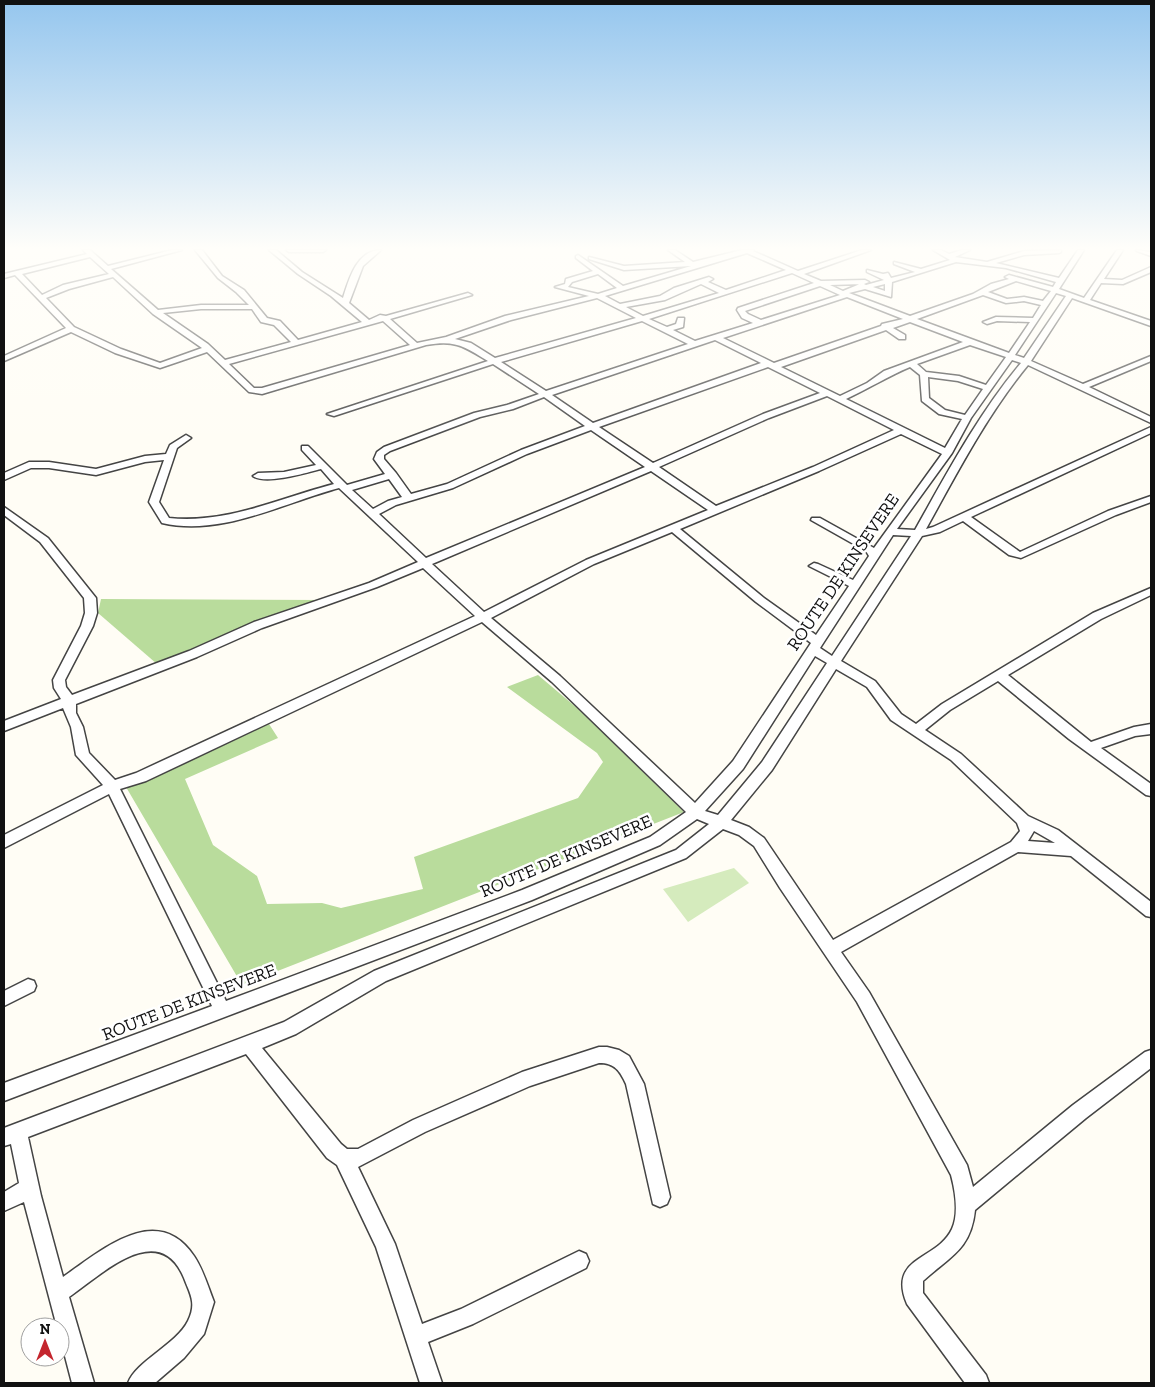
<svg xmlns="http://www.w3.org/2000/svg" width="1155" height="1387" font-family="'Zilla Slab',serif">
  <style>
    .green { fill: #d5ebbd }
    .forest { fill: #b9dc9c }
    .lines { fill: none; stroke-linecap: round; stroke-linejoin: round }
    .minor-casing { stroke: #444; stroke-width: 3 }
    .minor { fill: #fff; fill-rule: evenodd }
    .labels { text-anchor: middle; stroke-width: 5; stroke-linejoin: round; paint-order: stroke }
    .street-label { font-size: 18px; fill: #111; stroke: #fff }
  </style>
  <rect width="100%" height="100%" fill="#fffdf5"/>
  <path class="green" d="M 734,868 L 749,883 L 688,922 L 663,889 Z"/>
  <g class="forest">
    <path d="M 101,599 L 329,600 L 157,664 L 98,613 Z"/>
    <path d="M 538,675 L 577,708 L 684,812 L 242,985 L 126,787 L 269,724 L 278,738 L 185,779 L 213,845 L 257,876 L 267,904 L 322,903 L 341,908 L 423,889 L 414,857 L 578,798 L 603,762 L 597,753 L 507,687 Z"/>
  </g>
  <g class="lines">
    <defs>
      <g id="minor">
        <path d="M 83,250 L 90,250 L 108,266 L 172,250 L 182,250 L 111,269 L 158,310 L 201,305 L 249,305 L 236,292 L 218,278 L 195,250 L 202,250 L 222,276 L 244,290 L 267,318 L 280,321 L 298,340 L 362,322 L 331,296 L 298,274 L 269,250 L 276,250 L 302,272 L 343,298 C 349,279 357,250 381,250 L 363,266 L 349,303 L 369,320 L 380,315 L 386,316 L 468,293 L 472,295 L 390,319 L 417,343 L 446,337 L 505,316 L 589,296 L 555,287 L 565,284 L 566,279 L 593,271 L 576,258 L 576,256 L 578,255 L 623,286 L 691,266 L 624,270 L 589,259 L 589,257 L 624,266 L 685,262 L 668,250 L 675,250 L 693,262 L 742,250 L 754,250 L 753,251 L 798,271 L 862,250 L 871,250 L 804,274 L 821,281 L 865,280 L 869,282 L 864,284 L 866,285 L 884,280 L 867,272 L 867,270 L 883,274 L 888,273 L 891,278 L 915,272 L 894,264 L 894,262 L 921,269 L 950,260 L 933,250 L 941,250 L 949,254 L 962,250 L 970,250 L 955,257 L 987,262 L 1024,251 L 1061,250 L 1061,252 L 1059,253 L 1024,255 L 996,263 L 1059,278 L 1078,250 L 1084,250 L 1059,289 L 1084,298 L 1117,250 L 1123,250 L 1104,279 L 1122,280 L 1151,267 L 1151,272 L 1123,284 L 1101,283 L 1090,300 L 1151,321 L 1151,326 L 1072,298 L 1031,361 L 1083,384 L 1151,356 L 1151,361 L 1089,387 L 1151,417 L 1151,423 L 1028,365 C 987,415 957,473 926,529 L 933,527 L 1151,427 L 1151,433 L 971,517 L 1020,552 L 1108,511 L 1151,496 L 1151,502 L 1116,515 L 1021,558 L 1009,555 L 963,521 L 940,532 L 922,536 L 841,661 L 875,681 L 901,714 L 916,724 L 942,704 L 1093,613 L 1151,588 L 1151,595 L 1101,619 L 1008,675 L 1091,742 L 1134,727 L 1151,724 L 1151,734 L 1135,736 L 1101,748 L 1151,784 L 1151,796 L 1146,795 L 1069,739 L 998,681 L 950,710 L 925,730 L 961,754 L 1028,816 L 1058,830 L 1151,902 L 1151,917 L 1146,916 L 1071,856 L 1018,852 L 841,952 L 869,992 L 967,1165 L 973,1187 L 1073,1105 L 1145,1052 L 1151,1050 L 1151,1068 L 1086,1118 L 975,1210 C 971,1250 949,1257 923,1281 L 923,1293 L 986,1375 L 989,1383 L 965,1383 L 907,1304 C 887,1256 937,1261 952,1229 C 959,1214 955,1190 951,1175 L 857,1002 L 780,888 L 754,846 L 739,835 L 723,829 L 686,858 L 386,981 L 296,1034 L 262,1048 L 341,1144 L 347,1149 L 358,1149 L 413,1120 L 522,1072 L 599,1047 L 607,1047 L 619,1050 L 629,1056 L 644,1084 L 670,1197 L 667,1204 L 660,1207 L 653,1204 L 626,1084 C 620,1071 615,1063 599,1063 L 530,1086 L 425,1132 L 358,1167 L 395,1244 L 422,1324 L 461,1309 L 579,1251 L 586,1254 L 589,1261 L 586,1268 L 473,1324 L 428,1342 L 442,1383 L 420,1383 L 376,1247 L 337,1165 L 327,1158 L 246,1054 L 28,1137 L 41,1196 L 63,1277 C 102,1250 157,1201 194,1256 C 203,1269 208,1287 214,1302 L 204,1334 L 184,1358 L 155,1383 L 128,1383 C 136,1361 176,1345 188,1321 C 197,1303 190,1294 184,1278 C 159,1218 101,1275 69,1297 L 94,1383 L 72,1383 L 60,1337 L 60,1327 L 57,1327 L 24,1202 L 4,1211 L 4,1192 L 19,1183 L 11,1144 L 4,1146 L 4,1128 L 284,1022 L 374,971 L 676,850 L 709,824 L 697,819 L 660,845 L 532,900 L 4,1101 L 4,1083 L 212,1006 L 109,794 L 4,848 L 4,835 L 103,785 L 76,755 L 71,727 L 63,708 L 4,731 L 4,721 L 61,699 L 54,688 L 53,680 L 81,626 L 85,613 L 84,598 L 40,542 L 4,515 L 4,507 L 48,538 L 96,598 L 97,613 L 93,626 L 65,680 L 66,687 L 72,695 L 189,651 L 254,622 L 369,583 L 418,562 L 339,488 C 283,503 221,537 162,523 L 149,502 L 164,460 L 145,462 L 96,475 L 49,468 L 31,468 L 4,480 L 4,473 L 29,462 L 49,462 L 96,469 L 145,456 L 166,454 L 170,445 L 186,435 L 191,438 L 177,448 L 159,502 L 169,518 C 228,524 279,498 334,484 L 321,469 C 306,473 265,485 253,476 L 258,473 L 284,472 L 316,465 L 302,450 L 302,446 L 308,446 L 347,485 L 385,474 L 374,459 L 377,452 L 384,447 L 474,413 L 507,405 L 539,394 L 493,364 L 334,416 L 327,414 L 488,361 C 463,346 456,340 426,345 L 262,394 L 249,392 L 207,352 L 160,368 L 115,353 L 71,332 L 4,361 L 4,356 L 66,328 L 15,275 L 4,278 L 4,274 L 87,254 ZM 747,253 L 786,270 L 726,290 L 708,282 L 713,279 L 709,277 L 674,288 L 660,296 L 620,304 L 605,296 ZM 90,257 L 109,274 L 63,285 L 42,295 L 22,274 ZM 956,262 L 1006,268 L 1056,282 L 1053,287 L 1009,275 L 1005,277 L 1009,279 L 991,284 L 973,294 L 910,316 L 849,293 L 865,289 L 891,297 L 892,282 ZM 792,273 L 814,283 L 738,308 L 737,310 L 742,318 L 753,323 L 695,341 L 673,330 L 683,327 L 684,318 L 678,318 L 676,324 L 667,327 L 649,319 ZM 598,274 L 617,288 L 598,294 L 568,287 L 572,282 ZM 113,277 L 153,314 L 202,348 L 160,363 L 121,349 L 74,327 L 46,298 L 69,289 ZM 1016,281 L 1051,291 L 1043,301 L 1024,297 L 1007,299 L 988,292 ZM 701,284 L 719,293 L 643,316 L 626,307 L 665,300 ZM 860,284 L 843,291 L 830,285 L 862,284 ZM 885,284 L 885,291 L 873,287 ZM 820,286 L 840,295 L 761,320 L 748,314 L 745,311 ZM 1056,293 L 1066,296 L 1024,358 L 1015,355 ZM 983,295 L 1006,303 L 1024,301 L 1041,305 L 1033,318 L 996,317 L 983,322 L 987,324 L 997,321 L 1030,322 L 1009,353 L 917,319 ZM 847,297 L 903,319 L 882,324 L 881,326 L 774,363 L 723,338 ZM 597,298 L 636,318 L 495,358 L 471,343 L 455,339 L 511,320 ZM 201,309 L 252,309 L 261,322 L 274,325 L 291,342 L 225,360 L 208,344 L 163,313 ZM 383,321 L 410,345 L 262,388 L 254,388 L 229,364 ZM 642,321 L 688,344 L 546,391 L 501,362 ZM 910,322 L 963,342 L 884,371 L 867,383 L 840,396 L 781,367 L 886,330 L 899,339 L 905,339 L 905,335 L 893,328 ZM 715,340 L 761,363 L 593,423 L 552,395 ZM 970,345 L 1006,357 L 986,385 L 959,376 L 926,372 L 917,364 ZM 1012,360 L 1021,363 C 979,413 947,473 915,530 L 897,529 L 952,453 L 971,418 ZM 768,367 L 820,393 L 763,414 L 653,463 L 599,427 ZM 910,367 L 920,375 L 922,401 L 939,414 L 962,419 L 945,448 L 846,399 C 868,389 888,376 910,367 ZM 928,377 L 958,381 L 983,389 L 965,415 L 945,410 L 929,398 ZM 827,396 L 894,430 L 813,467 L 716,506 L 659,467 L 769,418 ZM 544,397 L 585,426 L 521,450 L 447,484 L 411,494 L 396,473 L 384,459 L 384,455 L 390,451 L 480,417 L 513,409 ZM 591,430 L 645,467 L 426,558 L 379,514 L 396,505 L 453,488 L 527,454 ZM 901,434 L 942,454 L 874,548 L 820,518 L 812,518 L 811,520 L 866,551 L 869,556 L 853,580 L 818,564 L 814,563 L 809,566 L 849,586 L 816,635 L 764,598 L 680,529 L 819,471 ZM 651,471 L 708,510 L 586,560 L 484,612 L 432,564 ZM 389,479 L 402,497 L 388,501 L 373,509 L 352,490 ZM 672,532 L 756,602 L 811,643 L 733,761 L 695,803 L 560,676 L 491,618 L 594,564 ZM 893,535 L 911,536 L 832,656 L 820,648 ZM 423,568 L 475,616 L 136,773 L 115,780 L 89,753 L 83,727 L 76,713 L 76,704 L 197,657 L 262,628 L 377,587 ZM 482,622 L 552,682 L 686,812 L 650,837 L 522,890 L 226,1001 L 120,789 L 146,781 ZM 815,656 L 827,663 L 762,762 L 718,815 L 705,811 L 743,769 ZM 836,669 L 867,687 L 891,720 L 951,760 L 1017,823 L 1020,831 L 1011,842 L 833,940 L 764,838 L 749,827 L 731,820 L 772,770 ZM 1034,831 L 1055,843 L 1028,841 Z"/>
        <path d="M 286,250 L 326,250 L 323,252 L 289,252 Z"/>
        <path d="M 1136,250 L 1151,252 L 1151,256 L 1137,251 Z"/>
        <path d="M 28,979 L 34,981 L 36,986 L 34,991 L 4,1006 L 4,991 Z"/>
      </g>
    </defs>
    <use href="#minor" class="minor-casing"/>
    <use href="#minor" class="minor"/>
  </g>
  <linearGradient id="sky" x2="0" y2="1"><stop stop-color="#95c6ee"/><stop offset="0.56" stop-color="#fffefa"/><stop offset="1" stop-color="#fffefa" stop-opacity="0"/></linearGradient>
  <rect width="1155" height="444" fill="url(#sky)"/>
  <g class="labels">
    <g class="street-label">
      <text transform="translate(843 572) rotate(-56)" y="6">ROUTE DE KINSEVERE</text>
      <text transform="translate(566 856) rotate(-23)" y="6">ROUTE DE KINSEVERE</text>
      <text transform="translate(189 1002) rotate(-21)" y="6">ROUTE DE KINSEVERE</text>
    </g>
  </g>
  <rect width="1155" height="1387" fill="none" stroke="#111111" stroke-width="10"/>
  <g transform="translate(45 1342)"><circle r="24" fill="#ffffff" stroke="#a0a0a0"/>
  <path d="M0-4L9 19L0 12L-9 19Z" fill="#c4262e"/>
  <text y="-8" font-size="14" font-weight="bold" text-anchor="middle" fill="#111111">N</text>
  </g>
</svg>
